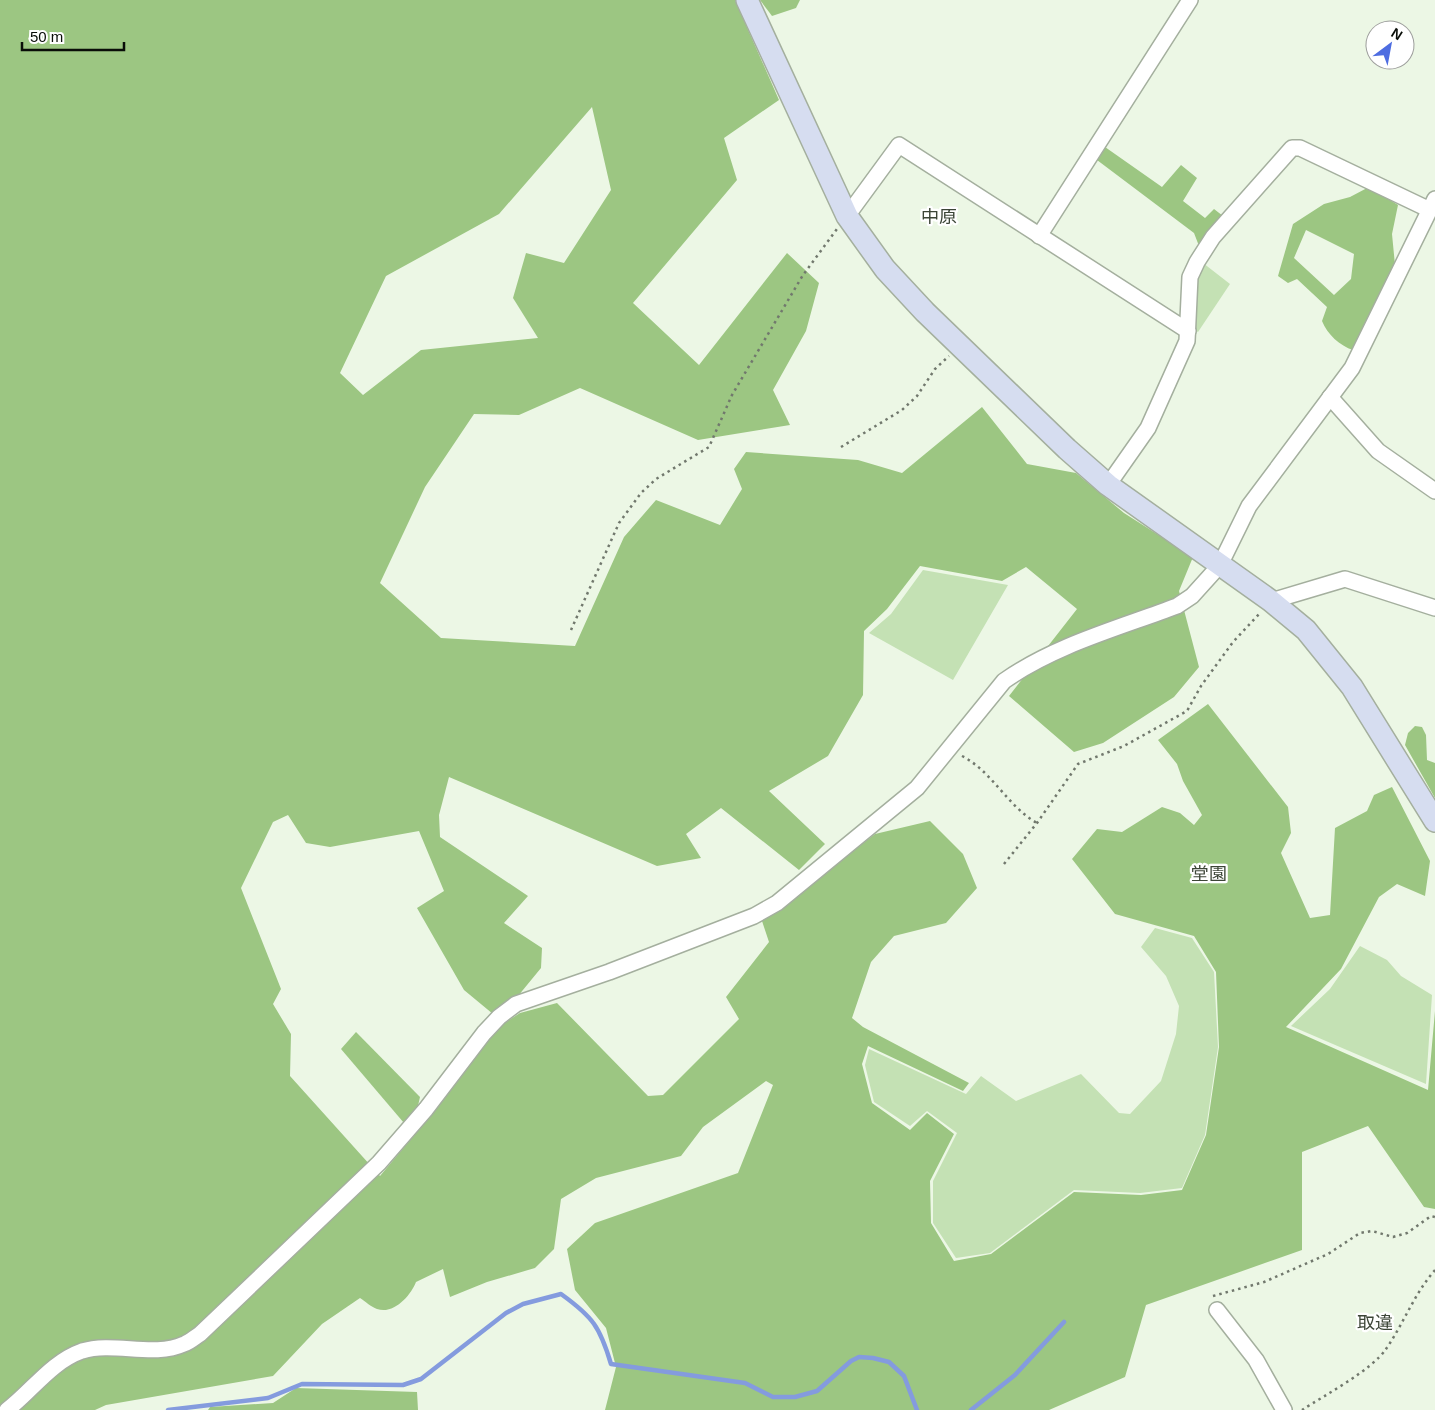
<svg xmlns="http://www.w3.org/2000/svg" width="1435" height="1410" font-family="Arial,'Noto Sans JP',sans-serif">
  <style>
    .green { fill: #c4e1b4 }
    .forest { fill: #9cc682; fill-rule: evenodd }
    .lines { fill: none; stroke-linecap: round; stroke-linejoin: round }
    .stream { stroke: #849bde; stroke-width: 4.5 }
    .street-casing { stroke: #a4af9e; stroke-width: 18 }
    .secondary-casing { stroke: #a4af9e; stroke-width: 24 }
    .path { stroke: #71786d; stroke-width: 2.5; stroke-dasharray: 2.5 4; stroke-linecap: butt }
    .street { stroke: #fff; stroke-width: 15 }
    .secondary { stroke: #d6ddf0; stroke-width: 21 }
    .labels { text-anchor: middle; stroke-width: 4.5; stroke-linejoin: round; paint-order: stroke }
    .quarter-label { font-size: 18px; fill: #3c4537; stroke: #fff }
  </style>
  <rect width="100%" height="100%" fill="#ecf7e5"/>
  <g class="green">
    <path d="M 1203,263 L 1230,284 L 1198,332 L 1193,329 L 1195,279 Z"/>
    <path d="M 923,570 L 1008,585 L 953,680 L 869,633 L 891,614 Z"/>
    <path d="M 1155,928 L 1192,938 L 1214,972 L 1218,1047 L 1205,1135 L 1182,1188 L 1140,1193 L 1074,1190 L 990,1253 L 956,1258 L 933,1223 L 933,1181 L 957,1133 L 927,1111 L 910,1126 L 874,1102 L 865,1065 L 869,1049 L 966,1094 L 981,1076 L 1016,1101 L 1081,1074 L 1119,1113 L 1130,1114 L 1161,1081 L 1176,1034 L 1179,1006 L 1166,976 L 1141,947 Z"/>
    <path d="M 1360,946 L 1387,960 L 1401,976 L 1432,995 L 1426,1084 L 1291,1026 L 1330,989 Z"/>
  </g>
  <g class="forest">
    <path d="M 0,0 L 735,0 L 779,100 L 724,138 L 737,180 L 633,303 L 699,365 L 787,253 L 819,283 L 806,331 L 773,390 L 790,425 L 698,440 L 580,388 L 519,415 L 474,414 L 425,487 L 380,583 L 441,638 L 575,646 L 624,537 L 656,500 L 720,525 L 742,489 L 734,469 L 746,452 L 858,460 L 902,473 L 982,407 L 1027,464 L 1076,473 L 1124,513 L 1193,557 L 1179,591 L 1199,667 L 1174,697 L 1103,743 L 1074,752 L 1009,696 L 1077,609 L 1026,567 L 1002,581 L 920,566 L 887,609 L 864,631 L 863,695 L 828,756 L 769,791 L 825,844 L 799,870 L 721,808 L 686,834 L 701,858 L 657,866 L 449,777 L 439,815 L 440,837 L 528,896 L 504,923 L 542,948 L 541,968 L 518,996 L 493,1014 L 464,990 L 417,908 L 444,891 L 419,831 L 330,847 L 306,843 L 288,815 L 273,822 L 241,888 L 281,989 L 273,1004 L 291,1034 L 290,1076 L 380,1176 L 441,1103 L 497,1028 L 520,1013 L 557,1003 L 648,1096 L 663,1095 L 739,1019 L 726,997 L 769,942 L 762,921 L 875,834 L 930,821 L 963,854 L 977,888 L 946,923 L 894,936 L 871,962 L 852,1018 L 863,1027 L 969,1083 L 963,1091 L 868,1046 L 862,1064 L 872,1103 L 910,1130 L 927,1113 L 954,1134 L 930,1181 L 931,1223 L 954,1261 L 991,1254 L 1074,1192 L 1141,1195 L 1182,1190 L 1206,1135 L 1219,1047 L 1216,972 L 1194,936 L 1115,914 L 1072,859 L 1097,829 L 1122,832 L 1162,807 L 1180,813 L 1194,825 L 1202,815 L 1183,781 L 1177,764 L 1158,740 L 1208,704 L 1288,807 L 1291,833 L 1281,853 L 1310,918 L 1330,915 L 1335,828 L 1367,811 L 1374,795 L 1392,787 L 1430,861 L 1425,896 L 1397,884 L 1379,897 L 1341,969 L 1286,1027 L 1428,1090 L 1435,1011 L 1435,1209 L 1424,1207 L 1368,1126 L 1302,1152 L 1302,1250 L 1146,1305 L 1125,1377 L 1049,1410 L 605,1410 L 616,1367 L 606,1328 L 575,1290 L 567,1249 L 595,1223 L 738,1173 L 773,1085 L 766,1081 L 703,1127 L 681,1156 L 596,1178 L 561,1199 L 554,1249 L 535,1268 L 487,1282 L 450,1297 L 443,1269 L 416,1282 C 411,1295 394,1315 377,1309 C 371,1307 365,1301 360,1298 L 322,1324 L 273,1376 L 106,1405 L 95,1410 L 0,1410 ZM 592,107 L 611,190 L 564,263 L 526,253 L 513,298 L 538,338 L 421,350 L 363,395 L 340,373 L 386,276 L 499,214 Z"/>
    <path d="M 760,0 L 800,0 L 796,8 L 772,16 Z"/>
    <path d="M 1105,147 L 1162,187 L 1181,165 L 1197,178 L 1183,201 L 1205,218 L 1214,209 L 1223,216 L 1199,246 L 1194,233 L 1097,160 Z"/>
    <path d="M 1369,187 L 1398,205 L 1392,234 L 1395,265 L 1353,350 C 1340,346 1327,334 1322,321 L 1327,307 L 1297,279 L 1288,283 L 1278,276 L 1293,224 L 1324,204 L 1350,197 ZM 1306,230 L 1354,254 L 1351,279 L 1334,295 L 1294,258 Z"/>
    <path d="M 1415,726 L 1422,727 L 1426,735 L 1427,760 L 1435,763 L 1435,798 L 1405,745 L 1408,733 Z"/>
    <path d="M 356,1032 L 420,1097 L 417,1110 L 404,1123 L 341,1049 Z"/>
    <path d="M 296,1388 L 417,1392 L 418,1410 L 208,1410 L 210,1407 L 273,1403 Z"/>
  </g>
  <g class="lines">
    <g class="stream">
      <path d="M 168,1410 L 268,1398 L 302,1384 L 403,1385 L 421,1379 L 506,1313 L 523,1304 L 561,1294 C 593,1317 600,1327 611,1364 L 745,1383 L 773,1397 L 795,1397 L 817,1391 L 851,1361 L 859,1357 L 873,1358 L 889,1362 L 904,1376 L 917,1410"/>
      <path d="M 971,1410 L 1015,1375 L 1064,1322"/>
    </g>
    <defs>
      <g id="street">
        <path d="M 847,216 L 899,145 L 1188,331"/>
        <path d="M 1039,236 L 1190,0"/>
        <path d="M 1330,397 L 1378,451 L 1435,491"/>
        <path d="M 1108,485 L 1148,428 L 1187,341 L 1190,277 L 1197,262 L 1213,237 L 1292,148 L 1300,148 L 1430,210"/>
        <path d="M 1271,601 L 1345,579 L 1435,608"/>
        <path d="M 1217,1310 L 1256,1360 L 1284,1410"/>
        <path d="M 7,1410 C 32,1391 51,1362 82,1351 C 114,1341 153,1358 184,1344 C 190,1342 195,1337 200,1334 L 379,1163 L 426,1109 L 484,1033 L 499,1017 L 516,1004 L 609,972 L 754,916 L 777,903 L 917,788 L 1004,681 C 1055,645 1119,628 1177,606 L 1192,596 L 1220,565 L 1249,506 L 1352,368 L 1435,199"/>
      </g>
      <path id="secondary" d="M 747,0 L 847,216 L 885,269 L 925,312 L 1067,449 L 1108,485 L 1271,601 L 1306,630 L 1352,687 L 1435,821"/>
    </defs>
    <use href="#street" class="street-casing"/>
    <use href="#secondary" class="secondary-casing"/>
    <g class="path">
      <path d="M 841,447 L 902,410 L 917,396 L 935,369 L 949,356"/>
      <path d="M 571,630 L 619,523 L 641,493 L 656,479 L 709,447 L 732,395 L 803,275 L 837,229"/>
      <path d="M 962,756 C 993,772 1007,806 1037,823"/>
      <path d="M 1004,864 L 1037,823 L 1078,764 L 1124,746 L 1187,711 L 1201,686 L 1233,642 L 1260,613"/>
      <path d="M 1213,1296 L 1264,1282 L 1328,1254 L 1360,1233 L 1372,1231 L 1393,1237 L 1407,1233 L 1431,1216 L 1435,1217"/>
      <path d="M 1302,1410 C 1325,1395 1372,1370 1386,1349 C 1404,1323 1414,1294 1435,1270"/>
    </g>
    <use href="#street" class="street"/>
    <use href="#secondary" class="secondary"/>
  </g>
  <g class="labels">
    <g class="quarter-label">
      <text x="939" y="223">中原</text>
      <text x="1209" y="880">堂園</text>
      <text x="1375" y="1329">取違</text>
    </g>
  </g>
  <g transform="translate(1390 45) rotate(32)"><circle r="24" fill="#ffffff" stroke="#9d9e9c"/>
  <path d="M0-4L9 19L0 12L-9 19Z" fill="#4e6de1"/>
  <text y="-8" font-size="14" font-weight="bold" text-anchor="middle" fill="#090d08">N</text>
  </g>
  <path d="M22 42v8h102v-8" fill="none" stroke="#090d08" stroke-width="2.5"/>
  <text x="30" y="42" font-size="15" fill="#090d08" stroke="#ffffff" stroke-width="4" paint-order="stroke">50 m</text>
</svg>
